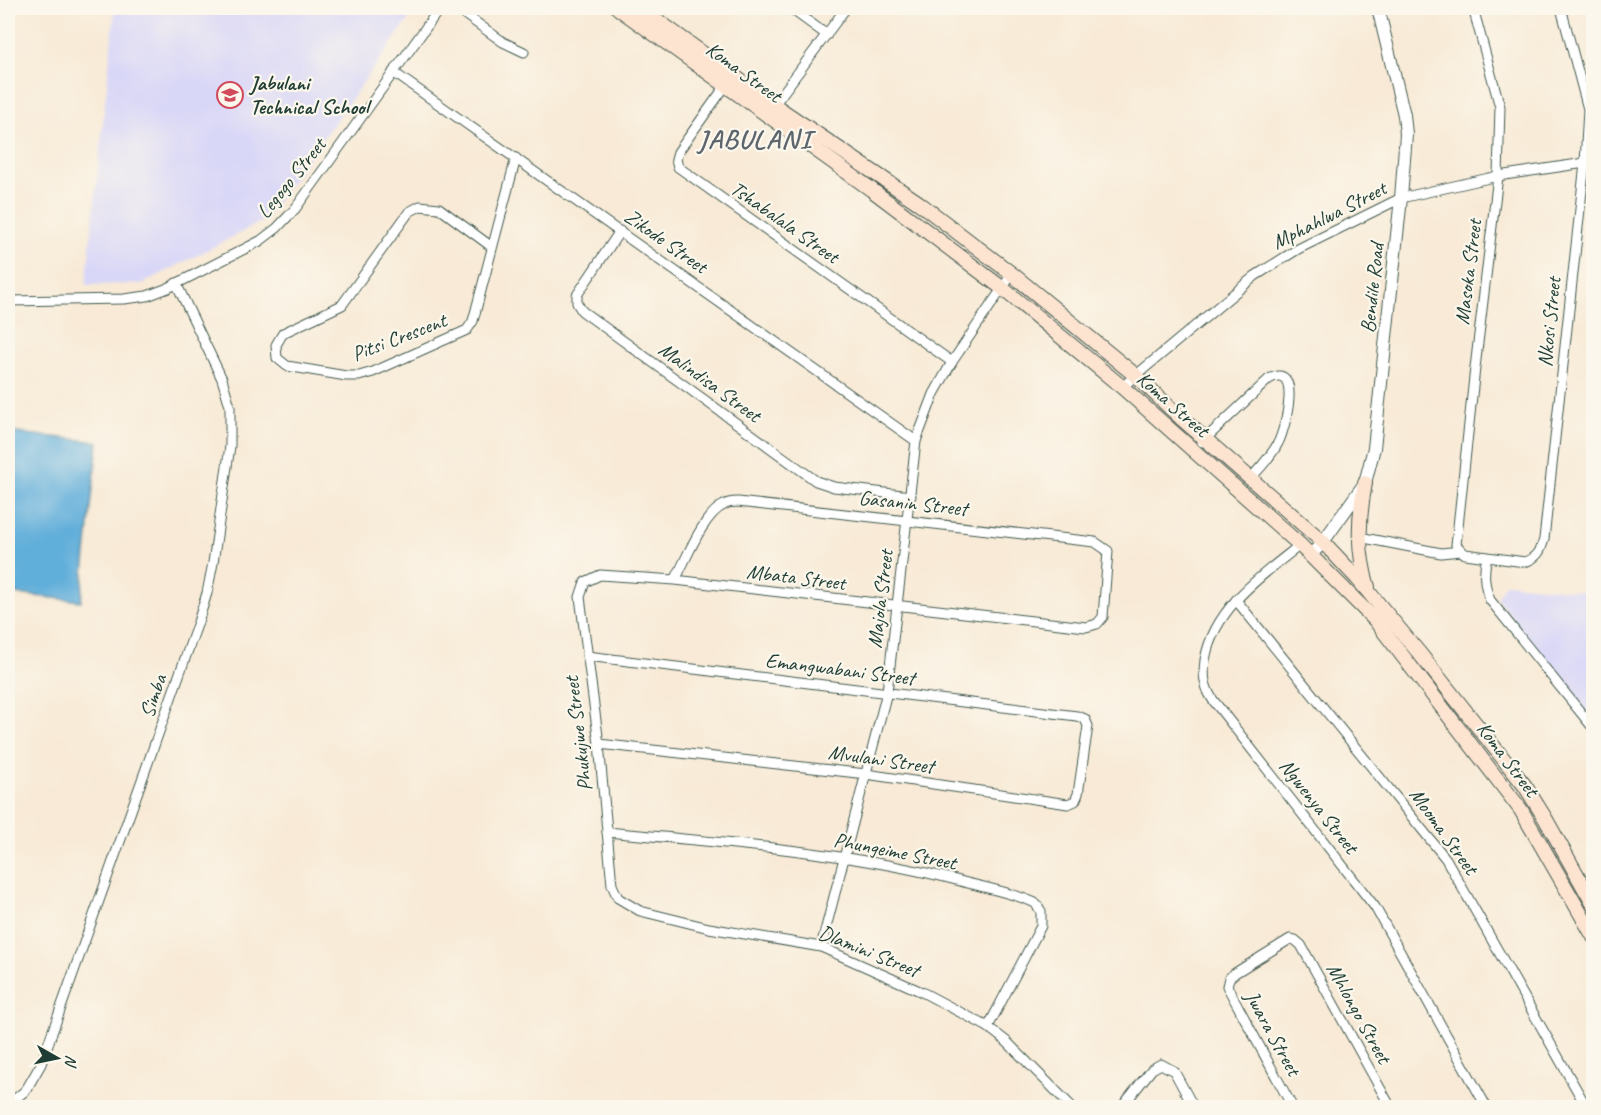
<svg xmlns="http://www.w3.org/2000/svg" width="1601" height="1115" font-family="Caveat,sans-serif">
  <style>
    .built { fill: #d9d7f7 }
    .water { fill: #61aeda; stroke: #407687; stroke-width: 1.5 }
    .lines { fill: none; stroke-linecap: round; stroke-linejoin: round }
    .minor-casing { stroke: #40574c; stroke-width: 11 }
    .tertiary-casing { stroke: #40574c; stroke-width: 14 }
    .secondary-casing { stroke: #40574c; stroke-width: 16 }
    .minor { stroke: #fff; stroke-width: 9 }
    .tertiary { stroke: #fff; stroke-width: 12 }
    .secondary { stroke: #fde4d1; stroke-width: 14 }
    .labels { text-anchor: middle; stroke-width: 4.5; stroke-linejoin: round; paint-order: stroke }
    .street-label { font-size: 21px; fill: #1f3d34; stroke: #fbf7ec }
    .poi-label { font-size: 21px; font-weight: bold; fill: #1f3d34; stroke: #fbf7ec; text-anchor: start }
    .district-label { font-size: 27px; font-weight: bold; letter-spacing: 1.5px; fill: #5e666d; stroke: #fbf7ec }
  </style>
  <rect width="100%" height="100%" fill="#fbf7ec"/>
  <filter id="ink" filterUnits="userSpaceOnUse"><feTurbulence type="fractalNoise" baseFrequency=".0167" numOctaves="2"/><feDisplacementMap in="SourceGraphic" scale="12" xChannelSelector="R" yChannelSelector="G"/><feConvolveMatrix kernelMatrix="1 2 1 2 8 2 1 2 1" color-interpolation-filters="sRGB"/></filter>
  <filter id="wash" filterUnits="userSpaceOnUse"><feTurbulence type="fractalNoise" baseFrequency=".008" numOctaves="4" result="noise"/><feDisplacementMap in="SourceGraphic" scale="24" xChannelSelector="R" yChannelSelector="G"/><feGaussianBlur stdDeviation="1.35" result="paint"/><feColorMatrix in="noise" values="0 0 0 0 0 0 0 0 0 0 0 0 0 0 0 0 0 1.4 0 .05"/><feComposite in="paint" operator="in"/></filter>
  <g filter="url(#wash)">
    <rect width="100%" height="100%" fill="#f8ead6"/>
    <g class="built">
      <path d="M 115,8 L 417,8 L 263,221 L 142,284 L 86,285 Z"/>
      <path d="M 1505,583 L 1593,593 L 1593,723 L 1497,598 Z"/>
    </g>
    <path class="water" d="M 8,432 L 98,442 L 81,601 L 8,593 Z"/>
  </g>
  <g filter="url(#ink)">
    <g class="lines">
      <defs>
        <g id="minor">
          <path d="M 456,8 L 503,42 L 524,52"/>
          <path d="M 790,8 L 827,35"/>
          <path d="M 1473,8 L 1500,107 L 1498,176 L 1475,368 L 1456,545 L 1465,554 L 1525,562 C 1537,558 1541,551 1544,539 L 1585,163 L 1588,109 L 1561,8"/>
          <path d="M 393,72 L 916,441"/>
          <path d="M 726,85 L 678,152 L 676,159 L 678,167 L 952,362"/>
          <path d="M 771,109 L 846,8"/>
          <path d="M 620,231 L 577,295 L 577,303 L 582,311 L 816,481 L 834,487 L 911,496"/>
          <path d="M 492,247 L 439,208 L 420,206 L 409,212 L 342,305 L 283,333 L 276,345 L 277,358 L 287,366 L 346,376 L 359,376 L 373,372 L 467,330 L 473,321 L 516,158"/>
          <path d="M 8,301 L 124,299 L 147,296 L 168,288 L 260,241 L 277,228 L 295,209 L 440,8"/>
          <path d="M 1122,387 L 1255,276 L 1298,249 L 1401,198 L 1498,176 L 1585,163 L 1594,164"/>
          <path d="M 1202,442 L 1269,379 C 1303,361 1285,430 1278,443 C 1271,457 1260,468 1250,479"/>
          <path d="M 1359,537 L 1441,553 L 1461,551"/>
          <path d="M 1300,545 C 1261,576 1214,608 1205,660 C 1203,675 1204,687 1213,700 L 1375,907 L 1487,1108"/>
          <path d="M 1487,557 C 1483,573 1484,585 1490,600 L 1594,729"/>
          <path d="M 675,580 C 686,560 703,514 724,505 C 728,502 733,502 738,502 L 1095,542 L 1108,551 L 1103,617 L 1097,624 L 1086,627 L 675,580 L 600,575 L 585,582 L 580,597 L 599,744 L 612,885 L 618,898 L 640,911 L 709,928 L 821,947 L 922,992 L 988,1027 L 1006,1041 L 1073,1108"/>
          <path d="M 1236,600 L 1446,859 L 1587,1108"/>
          <path d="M 587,656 L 1077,716 L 1085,719 L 1088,726 L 1078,794 L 1075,801 L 1068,804 L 866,774 L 599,744"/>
          <path d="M 607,832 C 725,843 845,851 960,881 C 985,888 1012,892 1035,903 L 1041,911 L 1041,926 L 988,1027"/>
          <path d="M 821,947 L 887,692 L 916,441 L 934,394 L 952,362 L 1012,274"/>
          <path d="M 8,1105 L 26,1090 L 41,1064 L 198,622 L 207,593 L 213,563 L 230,446 L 230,406 L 222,379 L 176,283"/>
          <path d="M 1121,1108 L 1152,1069 L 1161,1064 L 1174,1071 L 1194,1108"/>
          <path d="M 1293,1108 L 1227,986 L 1229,978 L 1235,973 L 1290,939 L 1295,940 L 1301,945 L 1391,1108"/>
        </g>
        <path id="tertiary" d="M 1310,556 L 1323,542 L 1365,483 L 1374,448 L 1401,198 L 1406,134 L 1404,115 L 1378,8"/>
        <g id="secondary">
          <path d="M 618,8 L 872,190 L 1002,288 L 1122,387 L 1300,545 L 1375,620 L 1521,810 L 1594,937"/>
          <path d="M 640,8 L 774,105 L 919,203 L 1012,274 L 1135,375 L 1181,418 L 1323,542 L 1357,578 L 1420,654 L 1525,786 L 1545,818 L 1594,905"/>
          <path d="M 1365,483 C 1358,519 1357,552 1368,587"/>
        </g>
      </defs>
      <use href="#minor" class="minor-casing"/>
      <use href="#tertiary" class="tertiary-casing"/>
      <use href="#secondary" class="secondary-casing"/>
      <use href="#minor" class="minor"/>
      <use href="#tertiary" class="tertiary"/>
      <use href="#secondary" class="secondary"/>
    </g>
  </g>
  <defs>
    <symbol id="school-ring" viewBox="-11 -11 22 22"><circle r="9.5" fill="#fbf7ec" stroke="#d1495b" stroke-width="1.5"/><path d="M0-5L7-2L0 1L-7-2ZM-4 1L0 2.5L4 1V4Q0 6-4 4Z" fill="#d1495b"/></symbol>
  </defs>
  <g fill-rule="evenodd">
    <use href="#school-ring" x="215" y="80" width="30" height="30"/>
  </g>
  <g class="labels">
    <g class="street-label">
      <text transform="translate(744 72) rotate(36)" y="7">Koma Street</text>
      <text transform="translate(291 178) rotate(-51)" y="7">Legogo Street</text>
      <text transform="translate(1329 215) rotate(-27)" y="7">Mphahlwa Street</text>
      <text transform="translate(785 222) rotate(35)" y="7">Tshabalala Street</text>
      <text transform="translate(666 241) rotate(35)" y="7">Zikode Street</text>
      <text transform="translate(1468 272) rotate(-83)" y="7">Masoka Street</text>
      <text transform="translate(1372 288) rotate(-84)" y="7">Bendile Road</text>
      <text transform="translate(1549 322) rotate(-84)" y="7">Nkosi Street</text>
      <text transform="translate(399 337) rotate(-21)" y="7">Pitsi Crescent</text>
      <text transform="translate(710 382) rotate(36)" y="7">Malindisa Street</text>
      <text transform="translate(1173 404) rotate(41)" y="7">Koma Street</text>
      <text transform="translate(913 503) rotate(6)" y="7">Gasanin Street</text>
      <text transform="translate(796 577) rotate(7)" y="7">Mbata Street</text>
      <text transform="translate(880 599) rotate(-83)" y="7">Majola Street</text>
      <text transform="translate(840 669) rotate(7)" y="7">Emangwabani Street</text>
      <text transform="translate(153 696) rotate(-71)" y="7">Simba</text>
      <text transform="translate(578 734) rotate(-97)" y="7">Phukujwe Street</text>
      <text transform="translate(881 759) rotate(8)" y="7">Mvulani Street</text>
      <text transform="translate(1508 759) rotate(53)" y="7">Koma Street</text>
      <text transform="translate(1319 806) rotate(52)" y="7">Ngwenya Street</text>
      <text transform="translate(1444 831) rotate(54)" y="7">Mooma Street</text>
      <text transform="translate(895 851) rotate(11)" y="7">Phungeime Street</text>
      <text transform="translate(869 951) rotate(22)" y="7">Dlamini Street</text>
      <text transform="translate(1359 1013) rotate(61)" y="7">Mhlongo Street</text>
      <text transform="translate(1273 1033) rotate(61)" y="7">Jwara Street</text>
    </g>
    <g class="poi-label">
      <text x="250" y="90">Jabulani<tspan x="250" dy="24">Technical School</tspan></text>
    </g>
    <g class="district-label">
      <text x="755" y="148">JABULANI</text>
    </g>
  </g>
  <rect width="1601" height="1115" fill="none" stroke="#fbf7ec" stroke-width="30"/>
  <g transform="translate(57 1058) rotate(99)" stroke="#fbf7ec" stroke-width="4.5" paint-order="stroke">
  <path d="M0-4.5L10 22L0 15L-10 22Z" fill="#1f3d34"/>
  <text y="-9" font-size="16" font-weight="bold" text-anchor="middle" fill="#1f3d34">N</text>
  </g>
</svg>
